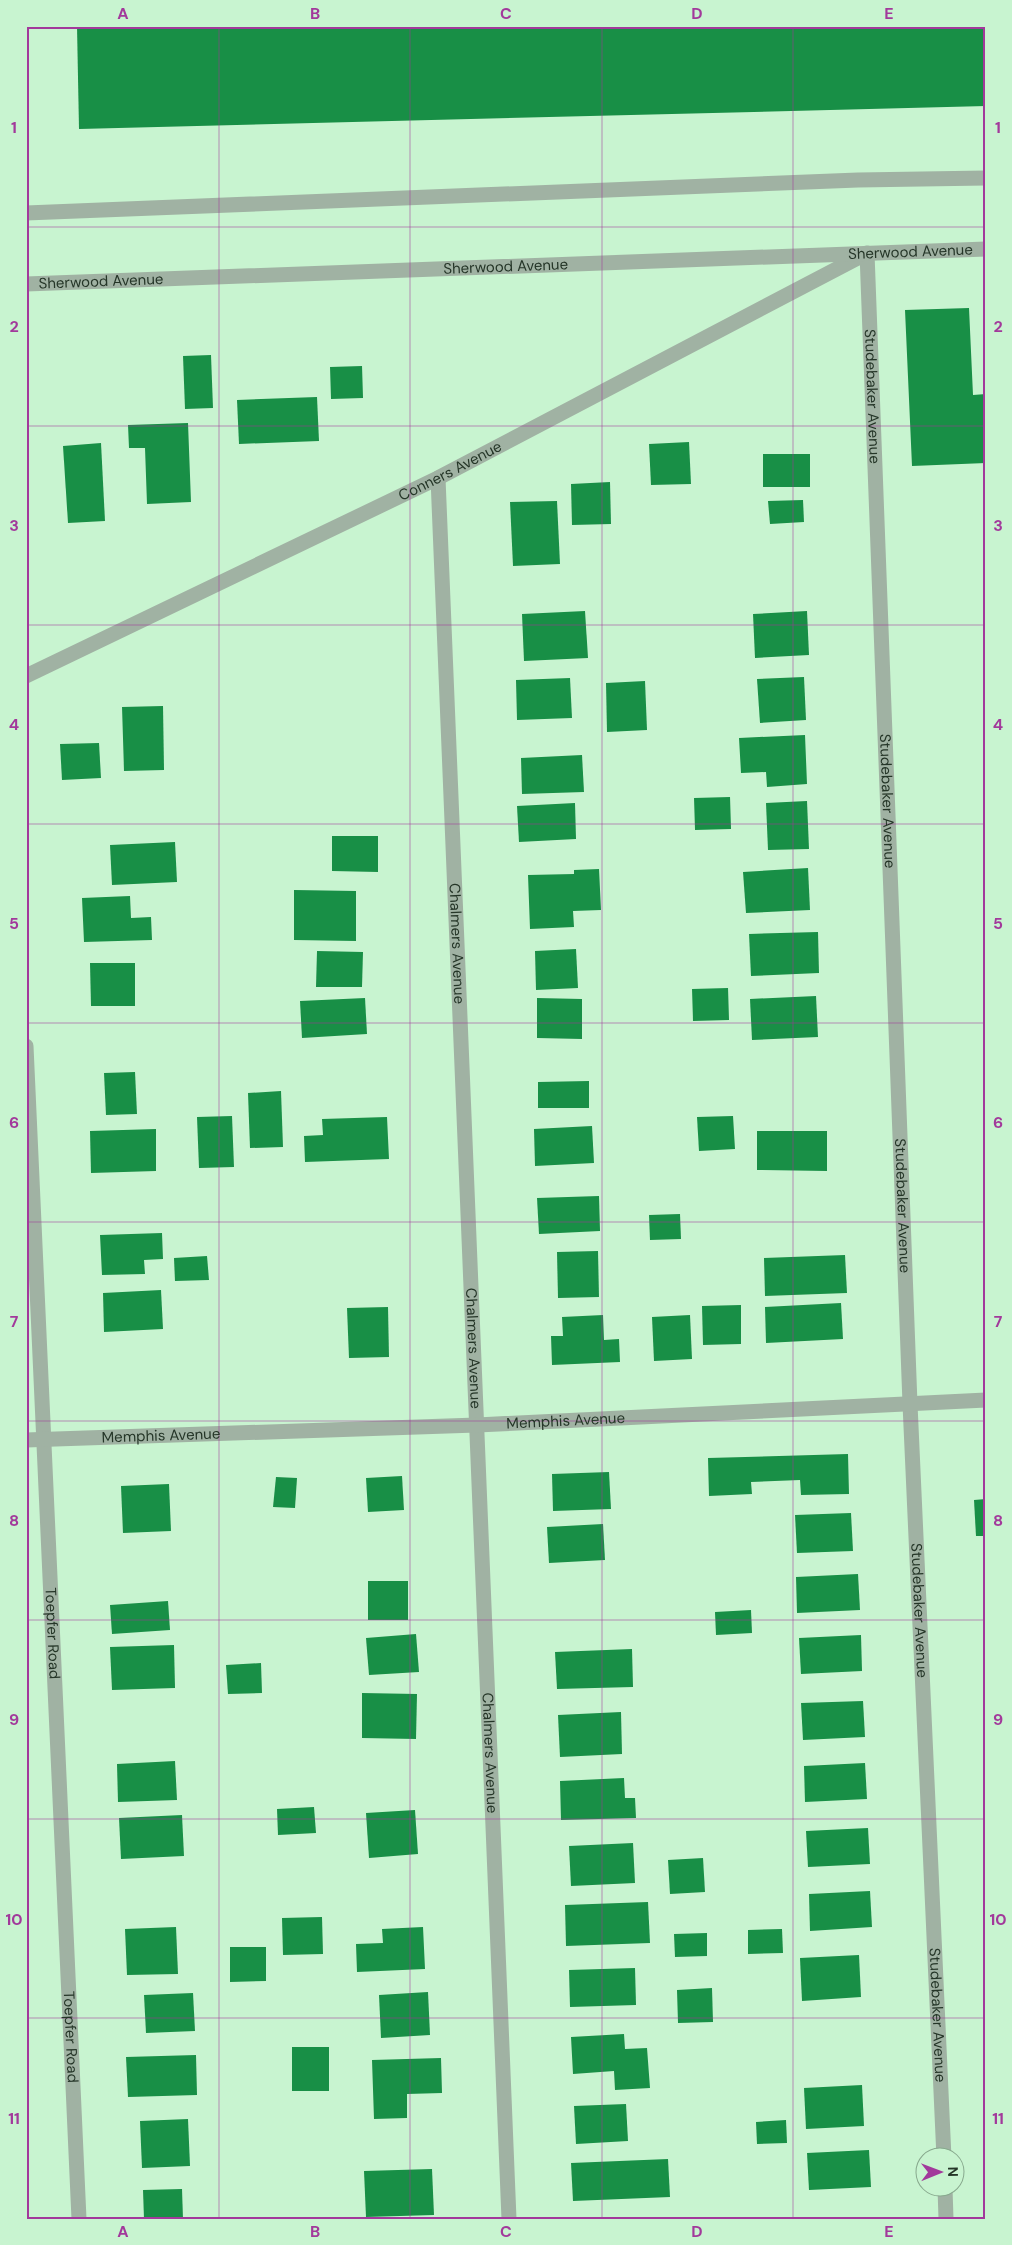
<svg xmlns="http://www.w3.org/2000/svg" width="1012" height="2245" font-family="'DM Sans',sans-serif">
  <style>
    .building { fill: #188f46 }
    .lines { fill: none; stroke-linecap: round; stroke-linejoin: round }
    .service { stroke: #a0b2a3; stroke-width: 15 }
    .minor { stroke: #a0b2a3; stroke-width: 15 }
    .tertiary { stroke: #a0b2a3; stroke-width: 15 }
    .grid { fill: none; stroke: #a2399b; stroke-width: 1; stroke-opacity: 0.55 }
    .labels { text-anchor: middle; stroke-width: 5; stroke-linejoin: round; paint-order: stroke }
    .street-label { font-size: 15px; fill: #253628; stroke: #c8f4d0 }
    .neatline { fill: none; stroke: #a2399b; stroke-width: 2 }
    .grid-label { font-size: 16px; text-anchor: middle; font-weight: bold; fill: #a2399b }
  </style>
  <rect width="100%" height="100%" fill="#c8f4d0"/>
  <g class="building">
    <path d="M 77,26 L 986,26 L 986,106 L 79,129 Z"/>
    <path d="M 969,308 L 973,395 L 986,394 L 986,463 L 912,466 L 905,310 Z"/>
    <path d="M 211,355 L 213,408 L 185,409 L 183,356 Z"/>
    <path d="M 362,366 L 363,398 L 331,399 L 330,367 Z"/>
    <path d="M 317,397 L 319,441 L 239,444 L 237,400 Z"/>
    <path d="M 188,423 L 191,502 L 147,504 L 145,448 L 129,448 L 128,425 Z"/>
    <path d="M 689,442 L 691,484 L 651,485 L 649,444 Z"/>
    <path d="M 101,443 L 105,521 L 68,523 L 63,446 Z"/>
    <rect x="763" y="454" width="47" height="33"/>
    <path d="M 610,482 L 611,524 L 572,525 L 571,484 Z"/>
    <path d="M 803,500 L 804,522 L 770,524 L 768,501 Z"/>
    <path d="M 557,501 L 560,564 L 513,566 L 510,502 Z"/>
    <path d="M 585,611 L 588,658 L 524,661 L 522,614 Z"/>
    <path d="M 807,611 L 809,655 L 755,658 L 753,614 Z"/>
    <path d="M 804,677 L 806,720 L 760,723 L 757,679 Z"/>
    <path d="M 570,678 L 572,718 L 517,720 L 516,680 Z"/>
    <path d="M 645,681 L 647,730 L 607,732 L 606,683 Z"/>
    <path d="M 163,706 L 164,770 L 124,771 L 122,707 Z"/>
    <path d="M 805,735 L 807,784 L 767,787 L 766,772 L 741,773 L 739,738 Z"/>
    <path d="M 99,743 L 101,778 L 62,780 L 60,744 Z"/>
    <path d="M 582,755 L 584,792 L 522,794 L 521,758 Z"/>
    <path d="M 730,797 L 731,829 L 695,830 L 694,798 Z"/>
    <path d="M 807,801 L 809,849 L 768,850 L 766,803 Z"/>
    <path d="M 575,803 L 576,839 L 519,842 L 517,806 Z"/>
    <path d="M 332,836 L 378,836 L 378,872 L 332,871 Z"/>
    <path d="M 175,842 L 177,882 L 112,885 L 110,845 Z"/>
    <path d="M 808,868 L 810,910 L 746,913 L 743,872 Z"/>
    <path d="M 599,869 L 601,910 L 573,911 L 574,927 L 530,929 L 528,875 L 574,874 L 574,870 Z"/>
    <path d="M 294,890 L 356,891 L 356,941 L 294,940 Z"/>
    <path d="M 130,896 L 131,918 L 151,917 L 152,940 L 84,942 L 82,898 Z"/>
    <path d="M 818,932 L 819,973 L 751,976 L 749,934 Z"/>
    <path d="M 576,949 L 578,988 L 536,990 L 535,951 Z"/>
    <path d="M 317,951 L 363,952 L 362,987 L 316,987 Z"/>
    <path d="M 90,963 L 135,963 L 135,1006 L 91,1006 Z"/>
    <path d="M 728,988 L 729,1020 L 693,1021 L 692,989 Z"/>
    <path d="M 816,996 L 818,1037 L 752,1040 L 750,999 Z"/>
    <path d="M 365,998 L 367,1034 L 302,1038 L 300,1001 Z"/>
    <path d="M 537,998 L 582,999 L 582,1039 L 537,1038 Z"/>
    <path d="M 135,1072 L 137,1114 L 106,1115 L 104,1073 Z"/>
    <path d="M 589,1081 L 589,1108 L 538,1108 L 538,1082 Z"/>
    <path d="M 281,1091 L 283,1147 L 250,1148 L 248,1093 Z"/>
    <path d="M 232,1116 L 234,1167 L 199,1168 L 197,1117 Z"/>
    <path d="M 733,1116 L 735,1149 L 699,1151 L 697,1117 Z"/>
    <path d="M 387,1117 L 389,1159 L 305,1162 L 304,1136 L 323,1135 L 322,1119 Z"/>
    <path d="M 592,1126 L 594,1163 L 535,1166 L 534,1129 Z"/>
    <path d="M 156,1129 L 156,1171 L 91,1173 L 90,1131 Z"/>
    <path d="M 757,1131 L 827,1131 L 827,1171 L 757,1170 Z"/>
    <path d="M 599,1196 L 600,1231 L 539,1234 L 537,1198 Z"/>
    <path d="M 680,1214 L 681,1239 L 650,1240 L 649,1215 Z"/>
    <path d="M 162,1233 L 163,1259 L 144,1260 L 145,1274 L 102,1275 L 100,1235 Z"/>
    <path d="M 598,1251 L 599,1297 L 558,1298 L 557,1252 Z"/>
    <path d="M 845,1255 L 847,1293 L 765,1296 L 764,1258 Z"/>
    <path d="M 207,1256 L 209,1280 L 175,1281 L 174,1258 Z"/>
    <path d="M 161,1290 L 163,1329 L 104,1332 L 103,1293 Z"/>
    <path d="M 841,1303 L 843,1339 L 766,1343 L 765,1307 Z"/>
    <path d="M 741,1305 L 741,1344 L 703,1345 L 702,1306 Z"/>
    <path d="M 388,1307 L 389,1357 L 349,1358 L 347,1308 Z"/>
    <path d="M 603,1315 L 604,1340 L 619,1339 L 620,1362 L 552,1365 L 551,1336 L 563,1336 L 562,1317 Z"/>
    <path d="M 690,1315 L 692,1359 L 654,1361 L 652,1317 Z"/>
    <path d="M 848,1454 L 849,1494 L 801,1495 L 800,1480 L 751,1482 L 752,1494 L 709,1496 L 708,1458 Z"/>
    <path d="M 609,1472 L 611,1509 L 553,1511 L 552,1474 Z"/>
    <path d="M 402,1476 L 404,1510 L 368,1512 L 366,1478 Z"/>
    <path d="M 276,1477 L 297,1478 L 295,1508 L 273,1507 Z"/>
    <path d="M 169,1484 L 171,1531 L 123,1533 L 121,1486 Z"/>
    <path d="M 986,1499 L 986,1536 L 976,1536 L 974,1500 Z"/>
    <path d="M 851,1513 L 853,1551 L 797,1553 L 795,1515 Z"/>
    <path d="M 603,1524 L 605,1560 L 549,1563 L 547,1527 Z"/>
    <path d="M 858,1574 L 860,1610 L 797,1613 L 796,1577 Z"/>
    <rect x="368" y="1581" width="40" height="39"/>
    <path d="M 168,1601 L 170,1630 L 112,1634 L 110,1605 Z"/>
    <path d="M 751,1610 L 752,1633 L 716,1635 L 715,1612 Z"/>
    <path d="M 416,1634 L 419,1672 L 369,1675 L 366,1638 Z"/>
    <path d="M 861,1635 L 862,1671 L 801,1674 L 799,1638 Z"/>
    <path d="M 174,1645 L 175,1688 L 112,1690 L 110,1647 Z"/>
    <path d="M 632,1649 L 633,1687 L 557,1689 L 555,1652 Z"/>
    <path d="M 261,1663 L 262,1693 L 228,1694 L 226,1665 Z"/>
    <path d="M 362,1693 L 417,1694 L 416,1739 L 362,1738 Z"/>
    <path d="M 863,1701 L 865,1737 L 803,1740 L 801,1703 Z"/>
    <path d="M 621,1712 L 622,1754 L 560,1757 L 558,1715 Z"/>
    <path d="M 175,1761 L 177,1800 L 118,1802 L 117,1764 Z"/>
    <path d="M 865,1763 L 867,1799 L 805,1802 L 804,1766 Z"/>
    <path d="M 624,1778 L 625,1798 L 635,1798 L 636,1818 L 561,1820 L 560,1781 Z"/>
    <path d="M 314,1807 L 316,1833 L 278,1835 L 277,1809 Z"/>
    <path d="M 415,1810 L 418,1854 L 369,1858 L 366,1813 Z"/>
    <path d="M 182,1815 L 184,1856 L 121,1859 L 119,1818 Z"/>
    <path d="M 868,1828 L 870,1864 L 808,1867 L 806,1831 Z"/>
    <path d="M 633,1843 L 635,1883 L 571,1886 L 569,1846 Z"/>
    <path d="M 703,1858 L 705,1892 L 670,1894 L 668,1860 Z"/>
    <path d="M 870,1891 L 872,1927 L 810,1931 L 809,1894 Z"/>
    <path d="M 648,1902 L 650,1943 L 566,1946 L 565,1905 Z"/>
    <path d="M 322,1917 L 323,1954 L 283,1955 L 282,1918 Z"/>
    <path d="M 176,1927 L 178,1974 L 127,1975 L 125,1929 Z"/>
    <path d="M 423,1927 L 425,1969 L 357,1972 L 356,1944 L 383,1943 L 382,1929 Z"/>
    <path d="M 782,1929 L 783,1953 L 748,1954 L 748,1930 Z"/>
    <path d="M 707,1933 L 707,1956 L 675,1957 L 674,1934 Z"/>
    <path d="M 230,1947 L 266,1947 L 266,1981 L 230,1982 Z"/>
    <path d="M 859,1955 L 861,1997 L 802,2001 L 800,1958 Z"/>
    <path d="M 635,1968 L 636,2005 L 570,2007 L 569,1970 Z"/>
    <path d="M 712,1988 L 713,2022 L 678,2023 L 677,1990 Z"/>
    <path d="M 428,1992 L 430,2035 L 381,2038 L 379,1995 Z"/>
    <path d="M 193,1993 L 195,2031 L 146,2033 L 144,1995 Z"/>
    <path d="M 624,2034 L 625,2049 L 647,2048 L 650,2088 L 615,2090 L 614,2071 L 573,2074 L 571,2037 Z"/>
    <rect x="292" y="2047" width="37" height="44"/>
    <path d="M 196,2055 L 197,2095 L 128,2097 L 126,2057 Z"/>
    <path d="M 441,2058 L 442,2093 L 407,2094 L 407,2118 L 374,2119 L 372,2060 Z"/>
    <path d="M 862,2085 L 864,2126 L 806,2129 L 804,2088 Z"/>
    <path d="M 626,2104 L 628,2141 L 576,2144 L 574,2106 Z"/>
    <path d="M 188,2119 L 190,2166 L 142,2168 L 140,2121 Z"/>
    <path d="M 786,2120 L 787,2143 L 757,2144 L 756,2122 Z"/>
    <path d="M 869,2150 L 871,2187 L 809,2190 L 807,2153 Z"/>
    <path d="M 668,2159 L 670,2197 L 573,2201 L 571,2163 Z"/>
    <path d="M 432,2169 L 434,2215 L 366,2217 L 364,2171 Z"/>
    <path d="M 182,2189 L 183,2219 L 144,2219 L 143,2190 Z"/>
  </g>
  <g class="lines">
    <path class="service" d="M 26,213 L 858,180 L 986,178"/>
    <g class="minor">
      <path id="s1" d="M 438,478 L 509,2219"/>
      <path id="s2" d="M 26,676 L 438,478 L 867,253 L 910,1404 L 944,2158"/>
      <path id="s3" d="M 26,1046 L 79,2219"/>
      <path id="s4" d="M 26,1440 L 477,1425 L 986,1400"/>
      <path d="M 945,2188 L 946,2219"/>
    </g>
    <path class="tertiary" id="s5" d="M 26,284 L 986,249"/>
  </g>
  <path class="grid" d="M 219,26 L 219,2219M 410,26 L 410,2219M 602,26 L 602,2219M 793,26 L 793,2219M 26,227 L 986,227M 26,426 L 986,426M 26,625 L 986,625M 26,824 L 986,824M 26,1023 L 986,1023M 26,1222 L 986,1222M 26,1421 L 986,1421M 26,1620 L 986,1620M 26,1819 L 986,1819M 26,2018 L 986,2018"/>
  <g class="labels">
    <g class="street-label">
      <text dy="5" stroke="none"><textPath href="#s5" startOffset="885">Sherwood Avenue</textPath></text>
      <text dy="5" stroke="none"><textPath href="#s5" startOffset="480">Sherwood Avenue</textPath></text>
      <text dy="5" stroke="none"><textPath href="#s5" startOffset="75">Sherwood Avenue</textPath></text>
      <text dy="5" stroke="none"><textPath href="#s2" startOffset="1085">Studebaker Avenue</textPath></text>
      <text dy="5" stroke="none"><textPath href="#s2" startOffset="471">Conners Avenue</textPath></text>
      <text dy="5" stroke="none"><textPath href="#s2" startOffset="1490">Studebaker Avenue</textPath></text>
      <text dy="5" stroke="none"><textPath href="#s1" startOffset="466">Chalmers Avenue</textPath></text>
      <text dy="5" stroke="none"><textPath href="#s2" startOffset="1895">Studebaker Avenue</textPath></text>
      <text dy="5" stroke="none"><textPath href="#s1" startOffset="871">Chalmers Avenue</textPath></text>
      <text dy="5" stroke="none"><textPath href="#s4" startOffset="540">Memphis Avenue</textPath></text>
      <text dy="5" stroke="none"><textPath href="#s4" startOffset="135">Memphis Avenue</textPath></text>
      <text dy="5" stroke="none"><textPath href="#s2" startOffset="2300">Studebaker Avenue</textPath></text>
      <text dy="5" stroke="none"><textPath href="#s3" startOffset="588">Toepfer Road</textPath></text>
      <text dy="5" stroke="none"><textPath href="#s1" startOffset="1276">Chalmers Avenue</textPath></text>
      <text dy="5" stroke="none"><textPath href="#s2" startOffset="2705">Studebaker Avenue</textPath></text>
      <text dy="5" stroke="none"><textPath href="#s3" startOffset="992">Toepfer Road</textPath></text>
    </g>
  </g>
  <rect width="1012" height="2245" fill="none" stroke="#c8f4d0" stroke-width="55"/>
  <g transform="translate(940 2172) rotate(89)"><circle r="24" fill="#c8f4d0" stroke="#87a88d"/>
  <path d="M0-4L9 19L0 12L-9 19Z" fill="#a2399b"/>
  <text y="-8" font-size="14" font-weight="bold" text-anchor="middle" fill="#253628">N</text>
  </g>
  <rect x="28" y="28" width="956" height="2190" class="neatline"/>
  <g class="grid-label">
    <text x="123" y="19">A</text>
    <text x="315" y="19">B</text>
    <text x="506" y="19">C</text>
    <text x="697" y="19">D</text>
    <text x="889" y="19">E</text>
    <text x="14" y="133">1</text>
    <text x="998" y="133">1</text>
    <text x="14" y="332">2</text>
    <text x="998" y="332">2</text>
    <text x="14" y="531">3</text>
    <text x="998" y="531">3</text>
    <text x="14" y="730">4</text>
    <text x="998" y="730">4</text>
    <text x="14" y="929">5</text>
    <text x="998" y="929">5</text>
    <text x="14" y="1128">6</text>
    <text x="998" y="1128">6</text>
    <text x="14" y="1327">7</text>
    <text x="998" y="1327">7</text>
    <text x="14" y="1526">8</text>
    <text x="998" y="1526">8</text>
    <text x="14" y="1725">9</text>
    <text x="998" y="1725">9</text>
    <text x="14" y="1925">10</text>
    <text x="998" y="1925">10</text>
    <text x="14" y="2124">11</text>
    <text x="998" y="2124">11</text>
    <text x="123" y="2237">A</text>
    <text x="315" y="2237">B</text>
    <text x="506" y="2237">C</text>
    <text x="697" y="2237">D</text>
    <text x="889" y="2237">E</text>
  </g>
</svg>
